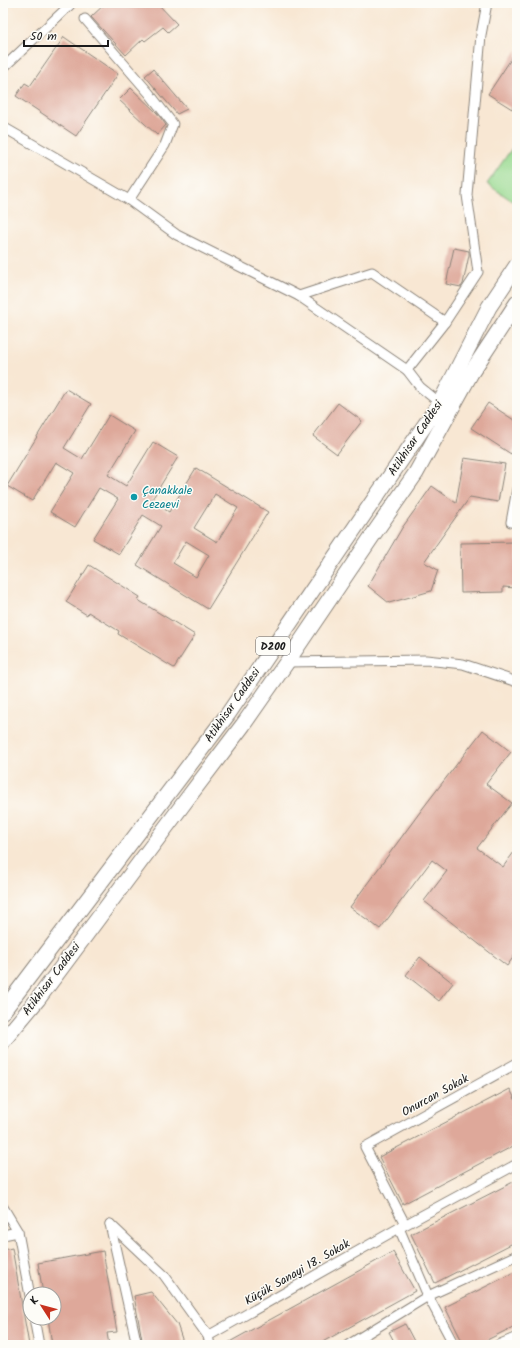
<svg xmlns="http://www.w3.org/2000/svg" width="520" height="1348" font-family="Kalam,sans-serif">
  <style>
    .green { fill: #98d98f; stroke: #5a7a56 }
    .building { fill: #dea89a; fill-rule: evenodd }
    .lines { fill: none; stroke-linecap: round; stroke-linejoin: round }
    .minor-casing { stroke: #8a8278; stroke-width: 11 }
    .trunk-casing { stroke: #8a8278; stroke-width: 17 }
    .minor { stroke: #fff; stroke-width: 9 }
    .trunk { stroke: #fff; stroke-width: 15 }
    .culture-dot { fill: #0f9aa8; stroke: #fdfcf7; stroke-width: 1.5 }
    .labels { text-anchor: middle; stroke-width: 3; stroke-linejoin: round; paint-order: stroke }
    .shield { fill: #fdfcf7; stroke: #605f5e; stroke-width: 1 }
    .shield-label { font-size: 11px; font-weight: bold; fill: #1c1c1c }
    .street-label { font-size: 12px; fill: #1c1c1c; stroke: #fdfcf7 }
    .culture-label { font-size: 12px; fill: #0d838f; stroke: #fdfcf7; text-anchor: start }
  </style>
  <rect width="100%" height="100%" fill="#fdfcf7"/>
  <filter id="ink" filterUnits="userSpaceOnUse"><feTurbulence type="fractalNoise" baseFrequency=".025" numOctaves="2"/><feDisplacementMap in="SourceGraphic" scale="8" xChannelSelector="R" yChannelSelector="G"/><feConvolveMatrix kernelMatrix="1 2 1 2 8 2 1 2 1" color-interpolation-filters="sRGB"/></filter>
  <filter id="wash" filterUnits="userSpaceOnUse"><feTurbulence type="fractalNoise" baseFrequency=".012" numOctaves="4" result="noise"/><feDisplacementMap in="SourceGraphic" scale="16" xChannelSelector="R" yChannelSelector="G"/><feGaussianBlur stdDeviation="0.9" result="paint"/><feColorMatrix in="noise" values="0 0 0 0 0 0 0 0 0 0 0 0 0 0 0 0 0 1.4 0 .05"/><feComposite in="paint" operator="in"/></filter>
  <g filter="url(#wash)">
    <rect width="100%" height="100%" fill="#f8e7d3"/>
    <path class="green" d="M 517,141 L 517,204 L 487,184 Z"/>
    <g id="blocks">
      <g class="building">
        <path d="M 106,3 L 157,3 L 177,24 L 168,32 L 163,27 L 145,41 L 143,39 L 126,55 L 91,17 Z"/>
        <path d="M 64,37 L 118,74 L 76,136 L 16,96 L 25,83 L 30,86 Z"/>
        <path d="M 517,50 L 517,100 L 512,109 L 488,94 Z"/>
        <path d="M 153,69 L 187,109 L 177,114 L 145,76 Z"/>
        <path d="M 131,88 L 157,113 L 166,125 L 157,135 L 119,100 Z"/>
        <path d="M 454,248 L 469,251 L 469,255 L 463,284 L 461,287 L 446,284 Z"/>
        <path d="M 66,389 L 91,404 L 64,448 L 82,459 L 109,415 L 135,431 L 108,475 L 126,486 L 153,442 L 178,457 L 151,501 L 169,512 L 196,468 L 268,512 L 208,609 L 137,565 L 161,526 L 143,515 L 119,554 L 93,539 L 118,499 L 99,488 L 75,527 L 50,512 L 74,473 L 56,462 L 32,501 L 7,486 ZM 215,494 L 238,508 L 217,542 L 194,528 ZM 186,541 L 209,555 L 196,577 L 173,563 Z"/>
        <path d="M 338,403 L 362,421 L 337,454 L 313,436 Z"/>
        <path d="M 488,403 L 517,422 L 517,445 L 511,454 L 471,428 Z"/>
        <path d="M 464,458 L 505,464 L 498,502 L 470,497 L 424,562 L 438,570 L 431,591 L 389,603 L 368,586 L 402,528 L 432,486 L 456,503 Z"/>
        <path d="M 517,542 L 517,588 L 503,587 L 503,592 L 461,593 L 460,543 Z"/>
        <path d="M 89,565 L 140,597 L 138,600 L 195,635 L 174,668 L 118,634 L 119,631 L 88,612 L 87,615 L 66,602 Z"/>
        <path d="M 483,730 L 511,752 L 486,784 L 512,803 L 477,848 L 503,867 L 517,848 L 517,952 L 507,966 L 424,901 L 447,871 L 432,860 L 380,929 L 350,907 L 423,808 Z"/>
        <path d="M 420,957 L 453,983 L 439,1001 L 406,975 Z"/>
        <path d="M 510,1089 L 517,1103 L 517,1144 L 403,1204 L 379,1157 Z"/>
        <path d="M 517,1180 L 517,1241 L 435,1283 L 411,1234 Z"/>
        <path d="M 12,1248 L 29,1345 L 3,1345 L 3,1250 Z"/>
        <path d="M 103,1251 L 117,1332 L 107,1333 L 109,1345 L 52,1345 L 48,1318 L 54,1318 L 54,1294 L 43,1294 L 38,1263 Z"/>
        <path d="M 393,1252 L 415,1291 L 317,1345 L 224,1345 Z"/>
        <path d="M 517,1271 L 517,1325 L 477,1345 L 464,1345 L 445,1307 Z"/>
        <path d="M 151,1292 L 177,1324 L 184,1345 L 143,1345 L 134,1296 Z"/>
        <path d="M 405,1324 L 416,1345 L 396,1345 L 389,1332 Z"/>
      </g>
    </g>
  </g>
  <g filter="url(#ink)">
    <use href="#blocks" fill-opacity="0" stroke="#8a8278" stroke-width="1"/>
    <g class="lines">
      <defs>
        <g id="minor">
          <path d="M 85,19 L 149,93 L 173,124 L 165,145 L 129,200"/>
          <path d="M 3,68 L 70,5"/>
          <path d="M 3,127 L 129,200 L 177,235 L 299,296 L 407,370"/>
          <path d="M 299,296 L 372,272 L 445,322 L 407,370 L 420,387 L 440,403"/>
          <path d="M 445,322 L 478,272 L 467,195 L 481,35 L 487,3"/>
          <path d="M 517,489 L 511,522 L 517,524"/>
          <path d="M 287,662 L 426,660 L 463,664 L 517,682"/>
          <path d="M 3,1207 L 18,1232 L 30,1296"/>
          <path d="M 110,1224 L 164,1275 L 208,1336 L 210,1345"/>
          <path d="M 110,1224 L 137,1345"/>
          <path d="M 405,1224 L 365,1147 L 517,1063"/>
          <path d="M 399,1228 L 428,1296 L 454,1345"/>
          <path d="M 3,1235 L 18,1232"/>
          <path d="M 34,1318 L 39,1345"/>
          <path d="M 208,1336 L 399,1228 L 517,1164"/>
          <path d="M 348,1345 L 428,1296 L 517,1255"/>
          <path d="M 498,1345 L 517,1337"/>
        </g>
        <g id="trunk">
          <path d="M 3,1011 L 228,714 L 440,403 L 489,307 L 517,265"/>
          <path d="M 3,1041 L 38,999 L 190,795 L 243,725 L 287,662 L 375,532 L 416,473 L 471,373 L 517,303"/>
        </g>
      </defs>
      <use href="#minor" class="minor-casing"/>
      <use href="#trunk" class="trunk-casing"/>
      <use href="#minor" class="minor"/>
      <use href="#trunk" class="trunk"/>
    </g>
  </g>
  <circle class="culture-dot" cx="134" cy="497" r="4"/>
  <g class="labels">
    <rect class="shield" x="256" y="637" width="34" height="18" rx="3"/>
    <g class="shield-label">
      <text x="273" y="650">D200</text>
    </g>
    <g class="street-label">
      <text transform="translate(415 438) rotate(-56)" y="4">Atikhisar Caddesi</text>
      <text transform="translate(232 705) rotate(-55)" y="4">Atikhisar Caddesi</text>
      <text transform="translate(51 979) rotate(-53)" y="4">Atikhisar Caddesi</text>
      <text transform="translate(435 1095) rotate(-29)" y="4">Onurcan Sokak</text>
      <text transform="translate(297 1272) rotate(-30)" y="4">Küçük Sanayi 18. Sokak</text>
    </g>
    <g class="culture-label">
      <text x="142" y="494">Çanakkale<tspan x="142" dy="14">Cezaevi</tspan></text>
    </g>
  </g>
  <rect width="520" height="1348" fill="none" stroke="#fdfcf7" stroke-width="16"/>
  <g transform="translate(42 1306) rotate(306)"><circle r="19" fill="#fdfcf7" stroke="#a3a29f"/>
  <path d="M0-3L7 15L0 10L-7 15Z" fill="#c8321e"/>
  <text y="-6" font-size="11" font-weight="bold" text-anchor="middle" fill="#1c1c1c">K</text>
  </g>
  <path d="M24 40v6h84v-6" fill="none" stroke="#1c1c1c" stroke-width="2"/>
  <text x="30" y="40" font-size="12" fill="#1c1c1c" stroke="#fdfcf7" stroke-width="3" paint-order="stroke">50 m</text>
</svg>
